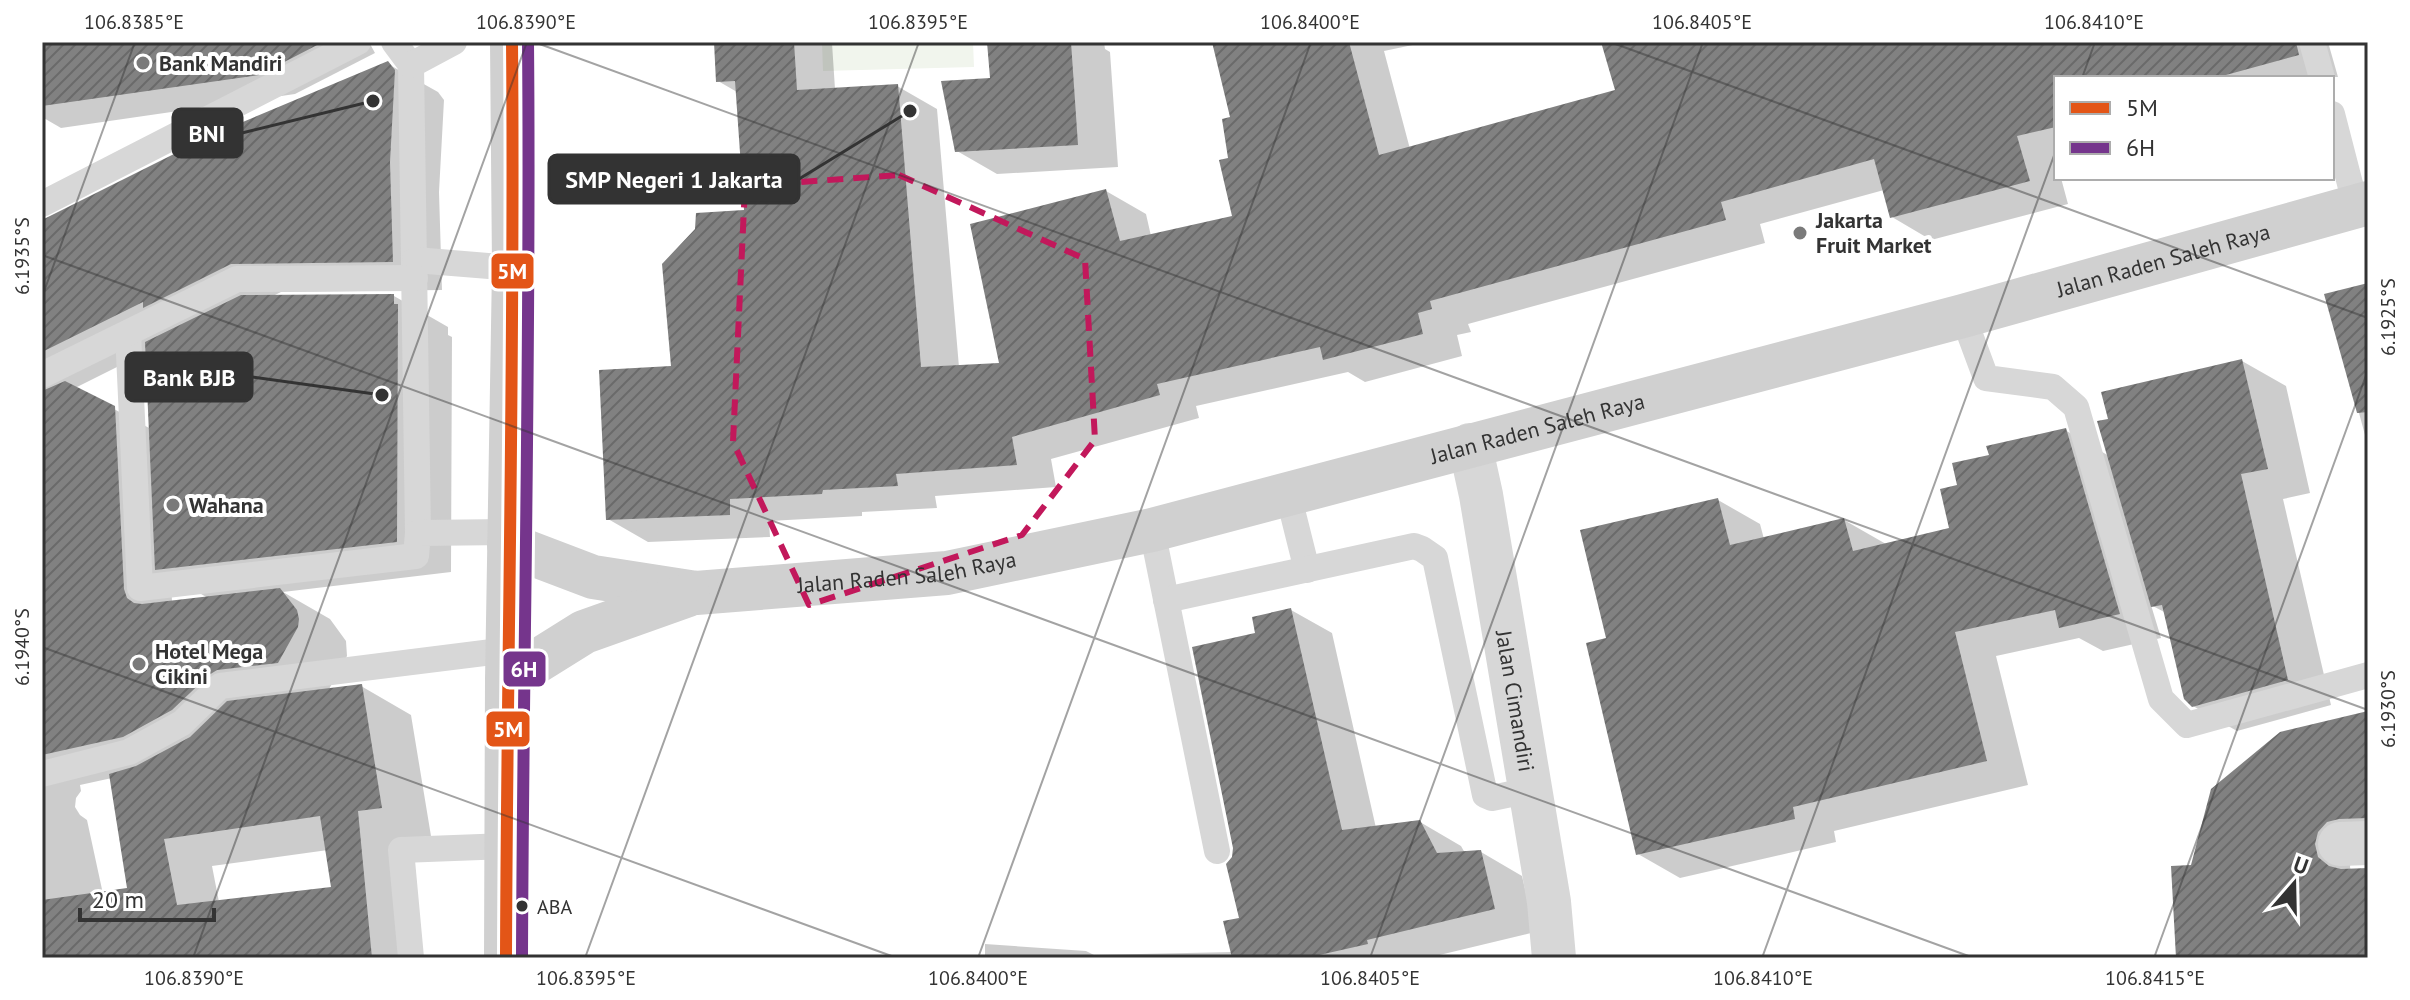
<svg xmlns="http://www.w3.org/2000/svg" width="2410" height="1000" font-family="'PT Sans',sans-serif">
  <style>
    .green { fill: #f1f5ed }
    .shadow { fill: #0003; fill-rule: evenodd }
    .building { fill: url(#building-hatch); fill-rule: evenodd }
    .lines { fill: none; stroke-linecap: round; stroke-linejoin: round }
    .lane { stroke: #d7d7d7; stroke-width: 26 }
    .street { stroke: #d7d7d7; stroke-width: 44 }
    .secondary { stroke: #d0d0d0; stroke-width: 44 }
    .bus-1-casing { stroke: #fff; stroke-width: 18 }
    .bus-2-casing { stroke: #fff; stroke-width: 18 }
    .bus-1 { stroke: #e35517; stroke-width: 12 }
    .bus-2 { stroke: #75358c; stroke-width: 12 }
    .marked { fill: none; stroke: #c2185b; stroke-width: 6; stroke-dasharray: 16 10; stroke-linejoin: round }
    .ticks { fill: none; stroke: #333; stroke-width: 2; stroke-opacity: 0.45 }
    .poi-dot { fill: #7a7a7a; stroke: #fff; stroke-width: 3 }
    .bus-dot { fill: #333; stroke: #fff; stroke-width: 3 }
    .labels { text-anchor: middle; stroke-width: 8; stroke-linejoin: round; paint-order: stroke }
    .bus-label { font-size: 20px; fill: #333; stroke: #fff; text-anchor: start }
    .poi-label { font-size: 22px; font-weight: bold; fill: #333; stroke: #fff; text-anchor: start }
    .street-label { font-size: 22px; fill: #333; stroke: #fff }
    .leader { fill: none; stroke: #333; stroke-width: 3 }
    .callout-dot { fill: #333; stroke: #fff; stroke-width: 3 }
    .callout { fill: #333; stroke: #333; stroke-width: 3 }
    .callout-label { font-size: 24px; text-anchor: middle; font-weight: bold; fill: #fff }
    .line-badge { stroke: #fff; stroke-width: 3 }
    .badge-label { font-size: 22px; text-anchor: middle; font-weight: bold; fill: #fff }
    .neatline { fill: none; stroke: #333; stroke-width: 3 }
    .ticks-label { font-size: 20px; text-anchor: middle; fill: #333 }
  </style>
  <defs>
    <pattern id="building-hatch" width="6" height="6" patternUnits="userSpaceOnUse" patternTransform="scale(2)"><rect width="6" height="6" fill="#818181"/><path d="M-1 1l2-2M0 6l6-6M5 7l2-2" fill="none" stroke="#6a6a6a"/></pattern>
  </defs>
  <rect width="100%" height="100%" fill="#fff"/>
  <path class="green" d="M 822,42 L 973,42 L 974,67 L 823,71 Z"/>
  <g class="shadow">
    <path d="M 42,42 L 369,42 L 375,53 L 295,94 L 61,128 L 42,117 Z"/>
    <path d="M 716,42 L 856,42 L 832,43 L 835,89 L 897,86 L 937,109 L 959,367 L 1001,365 L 1106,191 L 1146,214 L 1151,236 L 1234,218 L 1231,159 L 1232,119 L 1214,42 L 1427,42 L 1384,51 L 1410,149 L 1617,92 L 1603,42 L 2328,42 L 2338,77 L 2056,78 L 2056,178 L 2061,178 L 2068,204 L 1931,240 L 1892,217 L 1884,190 L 1760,224 L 1765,243 L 1468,324 L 1471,332 L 1457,335 L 1462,356 L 1365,382 L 1348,372 L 1196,406 L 1199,418 L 1051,459 L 1056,487 L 935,496 L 937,508 L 862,512 L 862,516 L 769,521 L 770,537 L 648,542 L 608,519 L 673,368 L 746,212 L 737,92 L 718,81 Z"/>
    <path d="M 989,42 L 1104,42 L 1105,49 L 1110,52 L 1118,167 L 997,174 L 957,151 L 992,80 Z"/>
    <path d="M 388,64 L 438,92 L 444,100 L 439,192 L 442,290 L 281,292 L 271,297 L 394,296 L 448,327 L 448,335 L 452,337 L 451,572 L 283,592 L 330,619 L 346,641 L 347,656 L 328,691 L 361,686 L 411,715 L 431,836 L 407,839 L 418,958 L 42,958 L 42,220 ZM 147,352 L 151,429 L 75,388 ZM 171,577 L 208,598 L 172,602 ZM 112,778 L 129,890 L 103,894 L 87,820 L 80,815 L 75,807 L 76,798 L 81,791 L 80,785 ZM 328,850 L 334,888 L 219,902 L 212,866 Z"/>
    <path d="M 2368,285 L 2368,446 L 2327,296 Z"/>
    <path d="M 2242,361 L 2286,386 L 2310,493 L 2283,499 L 2331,705 L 2237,731 L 2193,706 L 2166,613 L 2151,605 L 2161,638 L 2103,651 L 2079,638 L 1996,656 L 2028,785 L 1834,831 L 1836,842 L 1680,878 L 1638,854 L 1608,640 L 1718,500 L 1760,524 L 1764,539 L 1844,520 L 1886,544 L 1952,530 L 1960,486 L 1991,456 L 2065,430 L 2109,456 L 2110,420 Z"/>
    <path d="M 1291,610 L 1332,633 L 1376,828 L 1420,822 L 1461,846 L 1465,853 L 1481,852 L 1522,876 L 1535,932 L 1427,958 L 985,958 L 985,944 L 1086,951 L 1094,955 L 1233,952 L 1241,919 L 1234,858 L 1257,634 Z"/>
    <path d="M 2368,712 L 2368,841 L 2352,853 L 2350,867 L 2351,871 L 2368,870 L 2368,958 L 2178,958 L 2193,867 Z"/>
  </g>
  <g class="building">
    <path d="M 42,42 L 323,42 L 259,75 L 42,106 Z"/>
    <path d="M 714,42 L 794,42 L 797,90 L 898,84 L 921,367 L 999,363 L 970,224 L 1106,189 L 1120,241 L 1232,216 L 1219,160 L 1228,158 L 1222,119 L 1230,117 L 1212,42 L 1349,42 L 1379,155 L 1615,90 L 1601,42 L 2296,42 L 2299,55 L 2215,78 L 2056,78 L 2056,127 L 2017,136 L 2030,181 L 1890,218 L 1874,159 L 1721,202 L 1726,220 L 1430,301 L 1432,309 L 1418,313 L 1423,334 L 1323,360 L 1320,347 L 1157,384 L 1160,395 L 1012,437 L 1017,465 L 896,474 L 898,486 L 823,490 L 822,494 L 730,499 L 730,515 L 606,520 L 599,370 L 671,366 L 662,264 L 695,229 L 696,213 L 744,210 L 735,81 L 716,82 Z"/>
    <path d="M 987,42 L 1071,42 L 1078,145 L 955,152 L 941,81 L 990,78 Z"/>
    <path d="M 388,61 L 395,70 L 390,162 L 393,262 L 231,264 L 143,308 L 143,302 L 42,352 L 42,220 L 214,134 Z"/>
    <path d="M 2368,283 L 2368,412 L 2357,413 L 2324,294 Z"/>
    <path d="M 394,294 L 394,304 L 398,304 L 397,542 L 155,570 L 145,342 L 241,295 Z"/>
    <path d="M 2242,359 L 2268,469 L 2241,474 L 2288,680 L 2192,707 L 2184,699 L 2162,605 L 2151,607 L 2097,421 L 2108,419 L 2101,392 Z"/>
    <path d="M 65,381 L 115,406 L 124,589 L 127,598 L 134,603 L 142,604 L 280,588 L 297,610 L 299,619 L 298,627 L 278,663 L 217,670 L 209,675 L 172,710 L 123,737 L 42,755 L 42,391 Z"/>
    <path d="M 2066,428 L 2120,614 L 2059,628 L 2055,610 L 1955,632 L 1987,761 L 1793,807 L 1795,819 L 1636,855 L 1586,643 L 1606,638 L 1580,530 L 1718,498 L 1730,545 L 1844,518 L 1853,551 L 1949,528 L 1940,489 L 1957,485 L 1952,463 L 1989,455 L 1986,446 Z"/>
    <path d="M 1291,608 L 1342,830 L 1420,820 L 1437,853 L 1481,850 L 1495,909 L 1367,940 L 1368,944 L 1306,958 L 1232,958 L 1223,921 L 1239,918 L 1226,864 L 1232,857 L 1233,848 L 1192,647 L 1255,633 L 1252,617 Z"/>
    <path d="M 362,684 L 382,808 L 358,811 L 372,958 L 42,958 L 42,900 L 127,888 L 109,774 L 136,766 L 190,737 L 227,701 ZM 320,816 L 331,887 L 177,905 L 164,839 Z"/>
    <path d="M 2368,711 L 2368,818 L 2339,819 L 2327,822 L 2318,832 L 2315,844 L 2318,857 L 2329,866 L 2341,869 L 2368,868 L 2368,958 L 2176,958 L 2171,866 L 2191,865 L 2211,789 L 2280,732 Z"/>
  </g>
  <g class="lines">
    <g class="lane">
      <path d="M 394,42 L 411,65 L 418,533"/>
      <path d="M 2312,42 L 2322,78"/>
      <path d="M 411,65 L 454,42"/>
      <path d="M 2332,114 L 2356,207"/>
      <path d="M 42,204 L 358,42"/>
      <path d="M 415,260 L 514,268"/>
      <path d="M 1963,316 L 1986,378 L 2053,387 L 2076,407 L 2161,699 L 2187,725 L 2368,675"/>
      <path d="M 128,333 L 140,588 L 416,556 L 418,533 L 509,532"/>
      <path d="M 42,375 L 237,279 L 415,278"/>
      <path d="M 1288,494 L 1307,570"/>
      <path d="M 1152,530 L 1217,851"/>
      <path d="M 1166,600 L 1414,546 L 1422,549 L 1435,558 L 1485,795 L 1492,798 L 1530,790"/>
      <path d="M 42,774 L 129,752 L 182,723 L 220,686 L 508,650"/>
      <path d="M 411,958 L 401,850 L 507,846"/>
    </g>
    <g class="street">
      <path id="s1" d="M 1470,445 L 1481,495 L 1549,902 L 1554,958"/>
      <path d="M 2340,844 L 2368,843"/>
    </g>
    <g class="secondary">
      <path id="s2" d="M 509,545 L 593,577 L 696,593 L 947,573 L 1152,530 L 1963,316 L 2368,203"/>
      <path d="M 507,680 L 584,632 L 688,595"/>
      <path d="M 506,958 L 507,680 L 514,268 L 512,42"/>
    </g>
    <defs>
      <path id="bus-1" d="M 506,958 C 507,653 515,347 512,42"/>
      <path id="bus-2" d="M 522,958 C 523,653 531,347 528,42"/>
    </defs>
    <use href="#bus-1" class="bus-1-casing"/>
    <use href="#bus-2" class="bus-2-casing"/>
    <use href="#bus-1" class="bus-1"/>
    <use href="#bus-2" class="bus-2"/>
  </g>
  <path class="marked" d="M 899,175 L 1085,259 L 1095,440 L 1022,535 L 809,605 L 733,442 L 745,186 Z"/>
  <path class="ticks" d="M 534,42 L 2368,710M 1610,42 L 2368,318M 2082,78 L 2095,42M 42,255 L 1974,958M 42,297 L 135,42M 42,647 L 897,958M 193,958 L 527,42M 585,958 L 919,42M 978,958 L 1311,42M 1370,958 L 1703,42M 1762,958 L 2056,150M 2154,958 L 2368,370"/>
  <g class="poi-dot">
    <circle cx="143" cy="63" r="8"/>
    <circle cx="1800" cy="233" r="8"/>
    <circle cx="173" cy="505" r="8"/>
    <circle cx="139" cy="664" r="8"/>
  </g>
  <circle class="bus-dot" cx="522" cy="906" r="7"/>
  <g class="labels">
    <g class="bus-label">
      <text x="537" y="914">ABA</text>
    </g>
    <g class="poi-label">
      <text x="159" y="71">Bank Mandiri</text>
      <text x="1816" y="228">Jakarta<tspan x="1816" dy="25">Fruit Market</tspan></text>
      <text x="189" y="513">Wahana</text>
      <text x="155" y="659">Hotel Mega<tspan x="155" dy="25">Cikini</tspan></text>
    </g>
    <g class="street-label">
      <text dy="8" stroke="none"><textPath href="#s2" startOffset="1702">Jalan Raden Saleh Raya</textPath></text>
      <text dy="8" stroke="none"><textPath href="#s2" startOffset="1054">Jalan Raden Saleh Raya</textPath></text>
      <text dy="8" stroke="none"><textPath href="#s2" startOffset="406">Jalan Raden Saleh Raya</textPath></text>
      <text dy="8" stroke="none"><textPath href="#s1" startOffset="260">Jalan Cimandiri</textPath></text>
    </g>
  </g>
  <path class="leader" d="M373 101L242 133M910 111L799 179M382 395L252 377"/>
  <g class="callout-dot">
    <circle cx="373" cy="101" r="8"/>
    <circle cx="910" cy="111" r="8"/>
    <circle cx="382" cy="395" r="8"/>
  </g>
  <g class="callout">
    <rect x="173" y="109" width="69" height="48" rx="8"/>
    <rect x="549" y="155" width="250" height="48" rx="8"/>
    <rect x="126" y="353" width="126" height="48" rx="8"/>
  </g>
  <g class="callout-label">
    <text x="207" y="142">BNI</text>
    <text x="674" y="188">SMP Negeri 1 Jakarta</text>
    <text x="189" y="386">Bank BJB</text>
  </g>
  <g class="line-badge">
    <rect x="490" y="252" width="45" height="38" rx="8" fill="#e35517"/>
    <rect x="502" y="650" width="45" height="38" rx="8" fill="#75358c"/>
    <rect x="485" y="710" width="46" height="38" rx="8" fill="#e35517"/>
  </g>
  <g class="badge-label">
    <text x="512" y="279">5M</text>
    <text x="524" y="677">6H</text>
    <text x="508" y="737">5M</text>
  </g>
  <rect width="2410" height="1000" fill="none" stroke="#ffffff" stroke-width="88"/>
  <rect x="2054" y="76" width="280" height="104" fill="#ffffff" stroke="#adadad" stroke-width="2"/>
  <rect x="2070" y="102" width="40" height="12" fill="#e35517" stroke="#adadad" stroke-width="2"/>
  <text x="2126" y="116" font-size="24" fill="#333333">5M</text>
  <rect x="2070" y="142" width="40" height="12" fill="#75358c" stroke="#adadad" stroke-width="2"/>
  <text x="2126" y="156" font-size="24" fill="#333333">6H</text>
  <g transform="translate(2294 884) rotate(20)" stroke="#ffffff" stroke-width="6" paint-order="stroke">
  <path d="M0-6L14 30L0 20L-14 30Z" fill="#333333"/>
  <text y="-12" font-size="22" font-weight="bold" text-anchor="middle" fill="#333333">U</text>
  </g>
  <path d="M80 908v12h134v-12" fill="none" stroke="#333333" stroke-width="4"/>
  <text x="92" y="908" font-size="24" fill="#333333" stroke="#ffffff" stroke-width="6" paint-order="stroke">20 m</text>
  <rect x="44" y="44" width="2322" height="912" class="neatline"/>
  <g class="ticks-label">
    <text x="134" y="29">106.8385°E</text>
    <text x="526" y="29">106.8390°E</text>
    <text x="918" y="29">106.8395°E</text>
    <text x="1310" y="29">106.8400°E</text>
    <text x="1702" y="29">106.8405°E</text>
    <text x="2094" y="29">106.8410°E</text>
    <text transform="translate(22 256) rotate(-90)" y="7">6.1935°S</text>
    <text transform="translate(2388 317) rotate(-90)" y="7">6.1925°S</text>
    <text transform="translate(22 647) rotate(-90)" y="7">6.1940°S</text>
    <text transform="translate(2388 709) rotate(-90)" y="7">6.1930°S</text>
    <text x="194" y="985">106.8390°E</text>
    <text x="586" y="985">106.8395°E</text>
    <text x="978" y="985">106.8400°E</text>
    <text x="1370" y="985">106.8405°E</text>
    <text x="1763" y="985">106.8410°E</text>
    <text x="2155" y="985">106.8415°E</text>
  </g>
</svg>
